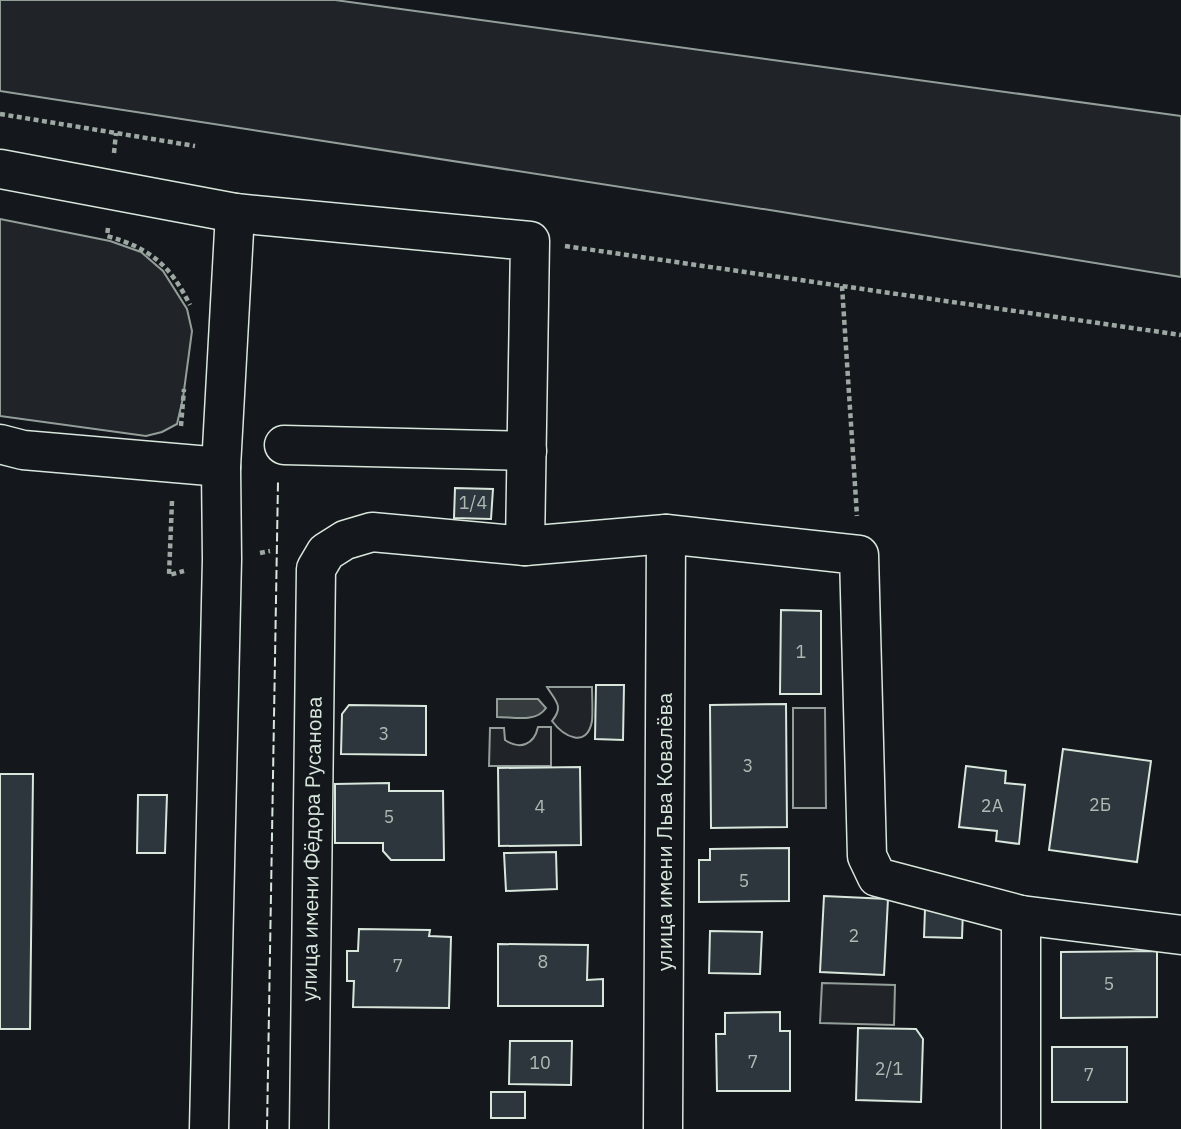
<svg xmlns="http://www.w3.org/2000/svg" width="1181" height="1129" font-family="'IBM Plex Sans',sans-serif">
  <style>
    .green { fill: #202428; stroke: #939e99; stroke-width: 2 }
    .water { fill: #363b3e; stroke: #939e99; stroke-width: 2 }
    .building { fill: #2c363c; stroke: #d8e6dc; stroke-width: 2 }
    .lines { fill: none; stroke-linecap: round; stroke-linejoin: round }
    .minor-casing { stroke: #d8e6dc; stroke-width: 41 }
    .path { stroke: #9da8a2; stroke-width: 4.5; stroke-dasharray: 5 3.5; stroke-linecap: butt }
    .minor { stroke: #14181c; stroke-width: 38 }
    .fence { stroke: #d8e6dc; stroke-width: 2; stroke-dasharray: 9 3.5; stroke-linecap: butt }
    .labels { text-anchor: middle; stroke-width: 5; stroke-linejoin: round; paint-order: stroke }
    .number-label { font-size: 18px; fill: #adbab4 }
    .street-label { font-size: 21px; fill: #d8e6dc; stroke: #14181c }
  </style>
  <rect width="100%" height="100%" fill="#14181c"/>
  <g class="green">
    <path d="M 0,0 L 335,0 L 1181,116 L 1181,277 L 776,211 L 0,91 Z"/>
    <path d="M 0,219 L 110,241 L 141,252 L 163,271 L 187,309 L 192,331 L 183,398 L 177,424 L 162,432 L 146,436 L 0,416 Z"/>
    <path d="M 547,687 L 592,687 C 592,698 593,710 592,721 C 587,749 564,737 552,721 C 564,706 556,702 547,687 Z"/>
    <path d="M 793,708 L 825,708 L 826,808 L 793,808 Z"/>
    <path d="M 538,727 L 551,727 L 551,766 L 489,766 L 490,728 L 504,728 L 505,740 C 520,750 534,745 538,727 Z"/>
    <path d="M 822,983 L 895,985 L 894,1025 L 820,1023 Z"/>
  </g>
  <path class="water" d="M 497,699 L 538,699 L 546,708 C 536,723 514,717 497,717 Z"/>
  <g class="building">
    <path d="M 455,488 L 493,489 L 491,519 L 454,518 Z"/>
    <path d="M 781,610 L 821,611 L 821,694 L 780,694 Z"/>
    <path d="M 596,685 L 624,685 L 623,740 L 595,739 Z"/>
    <path d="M 786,704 L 787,827 L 711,828 L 710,705 Z"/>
    <path d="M 349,705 L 426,706 L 426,755 L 341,754 L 342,714 Z"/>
    <path d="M 1063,749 L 1151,761 L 1137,862 L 1049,850 Z"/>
    <path d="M 966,766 L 1006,771 L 1005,783 L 1025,785 L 1019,844 L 996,841 L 997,831 L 959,827 Z"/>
    <path d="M 580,767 L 581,845 L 499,846 L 498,768 Z"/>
    <path d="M 0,774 L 33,774 L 30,1029 L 0,1029 Z"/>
    <path d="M 389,783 L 389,791 L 443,791 L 444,860 L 391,860 L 383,851 L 383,843 L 335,843 L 335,784 Z"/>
    <path d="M 138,795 L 167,795 L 165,853 L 137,853 Z"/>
    <path d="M 789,848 L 789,901 L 699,902 L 699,860 L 710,860 L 710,849 Z"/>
    <path d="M 556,852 L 557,889 L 506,891 L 504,853 Z"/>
    <path d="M 824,896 L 888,899 L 884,975 L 820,972 Z"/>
    <path d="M 925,909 L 963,910 L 962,938 L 924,937 Z"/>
    <path d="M 359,929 L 430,930 L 429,936 L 451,937 L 449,1008 L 353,1007 L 354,981 L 347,981 L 347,951 L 358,951 Z"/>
    <path d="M 710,931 L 762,932 L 760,974 L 709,973 Z"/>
    <path d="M 498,944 L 588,945 L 587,980 L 603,979 L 603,1006 L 498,1006 Z"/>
    <path d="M 1157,951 L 1157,1017 L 1061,1018 L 1061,952 Z"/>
    <path d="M 780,1012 L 780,1031 L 790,1031 L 790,1091 L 717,1091 L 716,1034 L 725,1034 L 725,1013 Z"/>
    <path d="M 858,1028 L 916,1029 L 923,1039 L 921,1102 L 856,1100 Z"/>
    <path d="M 510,1041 L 572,1041 L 571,1085 L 509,1084 Z"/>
    <rect x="1052" y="1047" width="75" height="55"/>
    <rect x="491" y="1092" width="34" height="26"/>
  </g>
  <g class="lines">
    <defs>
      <g id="minor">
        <path d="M 0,169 L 235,213 L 530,241 L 525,546"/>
        <path d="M 0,444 L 23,450 L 221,467"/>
        <path d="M 284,445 L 527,451"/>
        <path d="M 209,1129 L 222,559 L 221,467 L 235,213"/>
        <path d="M 309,1129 L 316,569 L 326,552 L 345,540 L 372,532 L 525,546 L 666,534 L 859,555 L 867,856 L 877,877 L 1021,915 L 1181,935"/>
        <path d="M 663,1129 L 666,534"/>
        <path d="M 1021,1129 L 1021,915"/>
      </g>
    </defs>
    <use href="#minor" class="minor-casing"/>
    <g class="path">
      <path d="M 0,114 L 195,146"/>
      <path d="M 114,153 L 116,133"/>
      <path d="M 108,228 L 107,236 C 150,248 170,265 190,305"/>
      <path d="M 565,246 L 1181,335"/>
      <path d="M 842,286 L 857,516"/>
      <path d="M 181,426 L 184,389"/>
      <path d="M 172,501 L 169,575 L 184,571"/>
      <path d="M 260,553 L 270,551"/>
    </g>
    <use href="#minor" class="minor"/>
    <path class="fence" d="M 267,1129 L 278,482"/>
  </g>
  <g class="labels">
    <g class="number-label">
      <text x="473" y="509">1/4</text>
      <text x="801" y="658">1</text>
      <text x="384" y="740">3</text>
      <text x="748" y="772">3</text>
      <text x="1100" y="811">2Б</text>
      <text x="992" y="812">2А</text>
      <text x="540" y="813">4</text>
      <text x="389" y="823">5</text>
      <text x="744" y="887">5</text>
      <text x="854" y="942">2</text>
      <text x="543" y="968">8</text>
      <text x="398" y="972">7</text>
      <text x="1109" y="990">5</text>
      <text x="753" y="1068">7</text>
      <text x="540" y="1069">10</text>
      <text x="889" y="1075">2/1</text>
      <text x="1089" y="1081">7</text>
    </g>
    <g class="street-label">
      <text transform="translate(665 832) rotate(-90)" y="7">улица имени Льва Ковалёва</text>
      <text transform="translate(312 849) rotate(-89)" y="7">улица имени Фёдора Русанова</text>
    </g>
  </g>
</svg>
